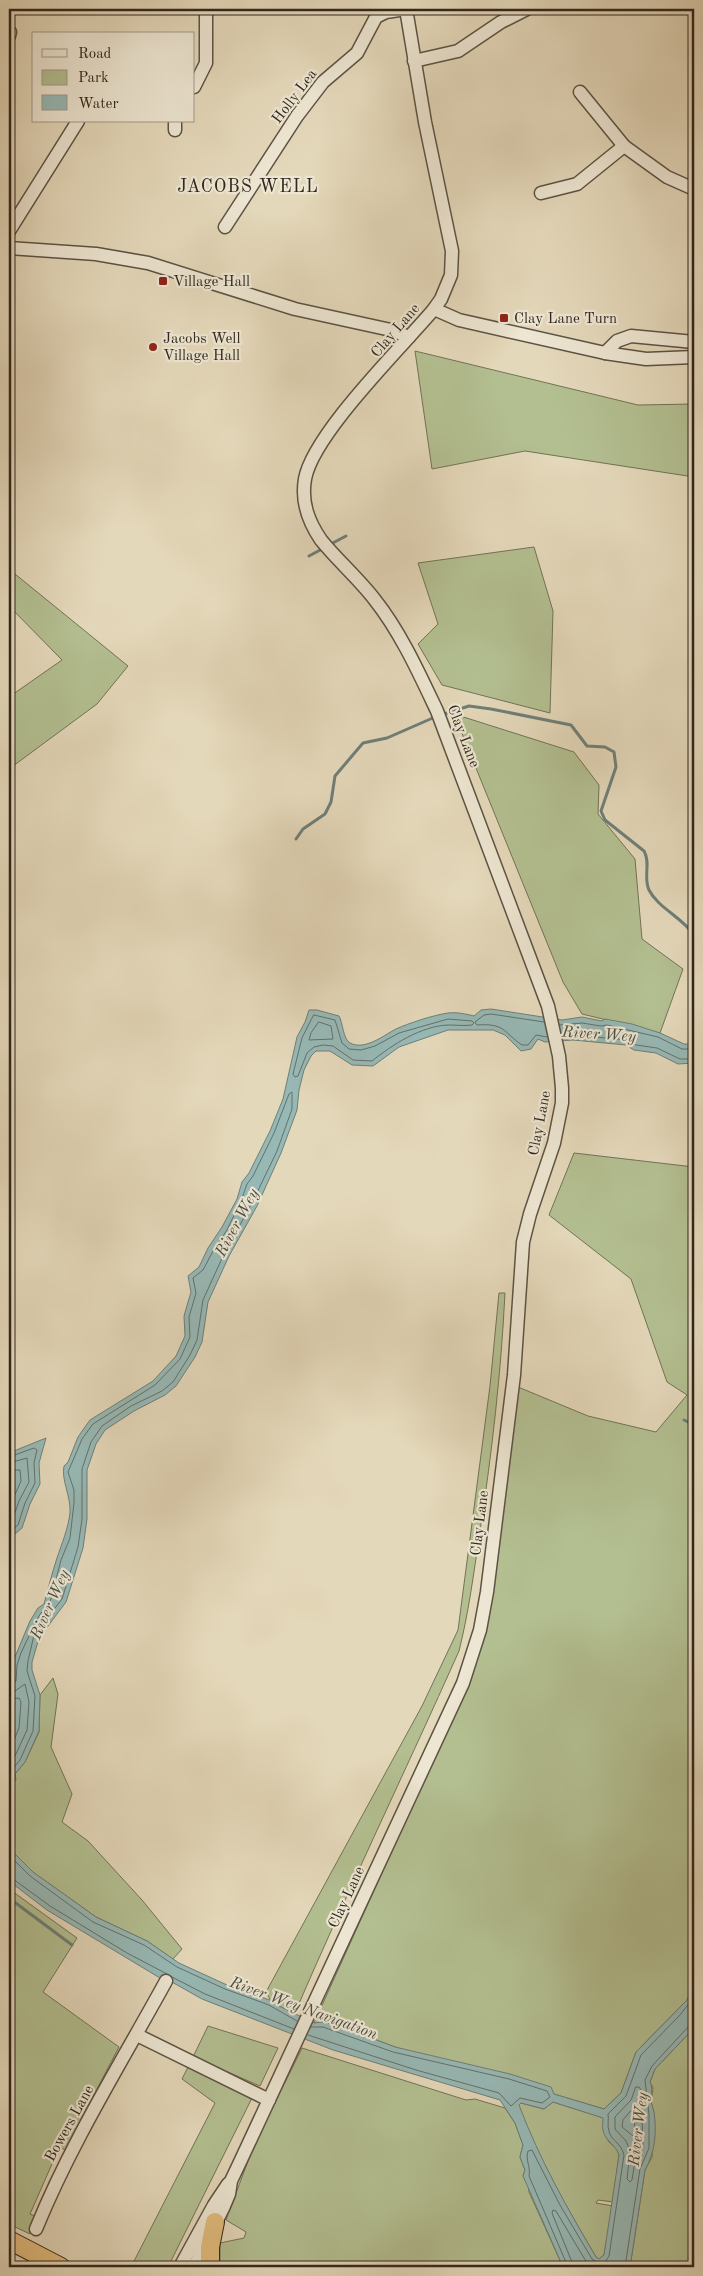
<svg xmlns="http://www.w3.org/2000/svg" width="703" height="2276" font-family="'Old Standard TT',serif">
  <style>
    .green { fill: #b3bf91; stroke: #727357 }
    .water { fill: #97b9b6; stroke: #6e7f79; fill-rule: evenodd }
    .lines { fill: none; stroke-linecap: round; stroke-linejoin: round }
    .shore { stroke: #64706a; stroke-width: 1 }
    .stream { stroke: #6e7f79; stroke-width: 3 }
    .minor-casing { stroke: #5d5344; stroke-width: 15 }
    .highway-casing { stroke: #30271d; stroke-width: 20 }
    .minor { stroke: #ede6d2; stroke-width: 12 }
    .highway { stroke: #e2bc7d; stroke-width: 18 }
    .poi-dot { fill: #8f2418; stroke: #ede6d2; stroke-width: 2 }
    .labels { text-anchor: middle; stroke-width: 4.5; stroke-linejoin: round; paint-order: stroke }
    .street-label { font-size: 15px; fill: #30271d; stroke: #ede6d2 }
    .poi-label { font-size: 15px; fill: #30271d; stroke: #ede6d2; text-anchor: start }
    .water-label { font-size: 16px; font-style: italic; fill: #4a4c43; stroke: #ede6d2 }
    .quarter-label { font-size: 18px; letter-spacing: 1px; fill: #30271d; stroke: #ede6d2 }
  </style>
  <rect width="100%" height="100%" fill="#e4d8ba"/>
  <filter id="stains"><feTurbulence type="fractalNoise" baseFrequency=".004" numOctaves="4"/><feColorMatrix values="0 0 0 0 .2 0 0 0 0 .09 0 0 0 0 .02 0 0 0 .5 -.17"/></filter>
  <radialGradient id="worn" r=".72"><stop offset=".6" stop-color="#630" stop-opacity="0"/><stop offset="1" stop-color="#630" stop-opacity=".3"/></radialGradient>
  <g class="green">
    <path d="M 415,351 L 638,405 L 694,404 L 694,477 L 525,451 L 432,469 Z"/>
    <path d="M 534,547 L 553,611 L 550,713 L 442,685 L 418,644 L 438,624 L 418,563 Z"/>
    <path d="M 9,572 L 15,574 L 128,666 L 97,704 L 9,769 L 9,697 L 62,660 L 9,606 Z"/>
    <path d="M 454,714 L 574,752 L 599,785 L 598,814 L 635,859 L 642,939 L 683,969 L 660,1033 L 582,1014 L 563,982 Z"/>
    <path d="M 574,1153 L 694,1167 L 694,1986 L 687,2000 L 636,2052 L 621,2093 L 604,2109 L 395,2047 L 342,2027 L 314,2023 L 473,1672 L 488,1623 L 518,1387 L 588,1416 L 656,1432 L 687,1395 L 667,1382 L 631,1279 L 549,1215 Z"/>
    <path d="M 499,1293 L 505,1293 C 501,1373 492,1452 480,1531 C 474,1571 469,1611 459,1651 C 405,1772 347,1892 294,2015 L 271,2001 L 266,1992 L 422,1706 L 458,1630 L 490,1386 Z"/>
    <path d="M 53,1678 L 58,1694 L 51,1747 L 72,1794 L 62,1822 L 88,1841 L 142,1900 L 182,1949 L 173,1959 L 147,1941 L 96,1917 L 34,1873 L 9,1848 L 9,1789 L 15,1780 L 15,1774 L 25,1762 L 39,1732 L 40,1695 Z"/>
    <path d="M 9,1889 L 77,1938 L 43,1992 L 119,2047 L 65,2150 L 54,2144 L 59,2148 L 30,2214 L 37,2217 L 30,2234 L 9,2224 Z"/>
    <path d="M 208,2026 L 278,2048 L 260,2086 L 193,2057 Z"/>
    <path d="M 694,2028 L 694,2267 L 630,2267 L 645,2170 L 652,2157 L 654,2114 L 651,2101 L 653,2088 L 650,2082 L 655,2069 Z"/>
    <path d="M 302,2048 L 466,2100 L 475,2099 L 505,2108 L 515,2123 L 523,2145 L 520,2157 L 525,2170 L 523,2176 L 528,2184 L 529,2192 L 563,2267 L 220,2267 L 220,2243 L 244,2238 L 246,2232 L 226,2220 L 254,2145 Z"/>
    <path d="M 189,2065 L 252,2098 L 168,2267 L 131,2267 L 215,2103 L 182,2079 Z"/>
    <path d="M 553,2102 L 604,2118 C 604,2126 604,2135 609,2142 C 614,2147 617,2147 619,2155 L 613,2202 L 598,2200 L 596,2203 L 613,2206 L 604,2255 L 599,2259 L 596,2257 C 567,2208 538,2158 518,2105 L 521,2103 L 544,2109 Z"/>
  </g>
  <g class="water">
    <path d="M 491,1009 L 562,1020 L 582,1017 L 602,1021 L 605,1019 L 632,1024 L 660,1033 L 684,1044 L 694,1044 L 694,1063 L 678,1064 L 656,1053 L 634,1050 L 626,1045 L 573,1040 L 545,1042 L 538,1039 L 531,1049 L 521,1051 L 505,1035 L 493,1030 L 448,1030 L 399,1047 L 373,1066 L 352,1065 L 330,1051 L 316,1051 L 311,1056 L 304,1070 L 299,1090 L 297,1110 L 281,1153 L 257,1206 L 229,1256 L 208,1302 L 202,1342 L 195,1357 L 176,1386 L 165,1395 L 134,1411 L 105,1430 L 96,1444 L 87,1470 L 87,1519 L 83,1548 L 66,1602 L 39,1638 L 32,1662 L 32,1670 L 40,1695 L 39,1731 L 25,1762 L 15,1774 L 16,1780 L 9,1789 L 9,1690 L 12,1664 L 30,1621 L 38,1608 L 44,1604 C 48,1589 52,1573 57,1558 C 62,1543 68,1529 70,1513 C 71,1496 61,1480 64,1466 L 68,1462 L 78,1437 L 90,1420 L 153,1381 L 176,1356 L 185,1336 L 184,1316 L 191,1292 L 188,1276 L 199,1267 L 208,1248 L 222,1227 L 237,1199 L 242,1182 L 249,1173 L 270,1131 L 283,1099 L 297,1037 L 305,1022 L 309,1010 L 317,1010 L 339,1016 C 343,1023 343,1039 350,1043 C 365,1051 384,1035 396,1029 C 409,1023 434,1015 448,1013 C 457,1012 466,1014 474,1016 L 481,1010 Z"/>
    <path d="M 46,1438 L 39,1463 L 40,1484 L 30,1504 L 22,1528 L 9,1539 L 9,1453 Z"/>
    <path d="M 9,1848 L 33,1872 L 96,1917 L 147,1941 L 179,1963 L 227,1985 L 278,2003 L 279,2006 L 314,2023 L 323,2022 L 342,2027 L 395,2047 L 510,2074 L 551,2087 L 554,2094 L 604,2109 L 621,2093 L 636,2052 L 687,2000 L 694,1986 L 694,2028 L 655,2069 L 650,2082 C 653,2089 651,2093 651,2101 C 652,2105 653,2109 654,2112 C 657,2132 655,2153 645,2170 L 630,2267 L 563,2267 L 523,2176 L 525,2170 L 520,2157 L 523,2145 L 515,2123 L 500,2100 L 333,2050 L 202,1999 L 163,1977 L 160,1978 L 47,1910 L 9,1881 ZM 553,2102 L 603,2118 C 603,2121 602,2128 603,2130 C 605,2141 616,2145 619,2155 L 604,2255 L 599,2259 L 596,2257 C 567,2208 539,2158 519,2105 L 521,2103 L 544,2109 Z"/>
  </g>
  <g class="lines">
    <g class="shore">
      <path d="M 314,1015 L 335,1020 L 342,1043 L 349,1049 L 361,1050 L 375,1046 L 399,1033 L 448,1019 L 472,1021 L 474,1023 L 472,1025 C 464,1026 456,1025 448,1025 C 421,1026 392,1045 372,1061 L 353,1060 L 333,1046 L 323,1045 L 314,1047 L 307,1053 L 298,1076 L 295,1077 L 293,1074 L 302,1038 Z"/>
      <path d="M 319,1022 L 331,1026 L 333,1039 L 309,1040 L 311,1033 Z"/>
      <path d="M 544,1022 L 491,1014 L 484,1015 L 475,1022 L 477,1025 C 505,1023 503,1032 522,1045 L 528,1045 L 536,1035 L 547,1037"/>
      <path d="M 560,1025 L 582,1023 L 601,1026 L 607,1025 L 658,1037 L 682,1049 L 694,1049"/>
      <path d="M 562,1036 L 573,1035 L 627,1040 L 636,1045 L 657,1048 L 680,1059 L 694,1059"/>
      <path d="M 9,1457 L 34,1448 L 37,1450 L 34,1463 L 35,1483 L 25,1503 L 18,1525 L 9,1533"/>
      <path d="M 9,1463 L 27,1458 L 29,1482 L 19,1501 L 12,1521 L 9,1525"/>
      <path d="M 9,1470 L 20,1470 L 21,1481 L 9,1508"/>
      <path d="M 9,1685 L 16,1681 L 17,1665 L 21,1653 L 35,1623 L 41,1613 L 49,1606 L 61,1560 L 70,1538 L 74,1503 L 74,1490 L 68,1472 L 82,1439 L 93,1424 L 155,1385 L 180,1359 L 190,1337 L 189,1317 L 196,1293 L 193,1278 L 203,1270 L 213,1251 L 227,1230 L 241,1201 L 247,1184 L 253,1176 L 274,1133 L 289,1094 L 292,1092 L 292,1109 L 277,1151 L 252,1203 L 224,1254 L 203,1300 L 197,1340 L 190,1355 L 173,1382 L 162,1391 L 131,1406 L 102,1426 L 91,1442 L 82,1469 L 82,1519 L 78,1547 L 62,1599 L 34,1635 L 28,1661 L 27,1671 L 35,1696 L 33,1731 L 20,1760 L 11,1771 L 9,1781"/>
      <path d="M 9,1692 L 15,1691 L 25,1684 L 29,1702 L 27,1730 L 15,1756 L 9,1764"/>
      <path d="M 9,1699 L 19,1698 L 21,1702 L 19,1728 L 9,1752"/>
      <path d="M 9,1855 L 30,1876 L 93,1922 L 144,1945 L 177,1967 L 225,1989 L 269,2005 L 297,2021"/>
      <path d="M 9,1878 L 13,1879 L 50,1906 L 127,1953 L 167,1974"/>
      <path d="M 172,1977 L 205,1994 L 294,2029"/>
      <path d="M 308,2035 L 416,2070 L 499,2093 L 511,2106 L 520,2098 L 542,2103 L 550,2097 L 547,2091 L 509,2079 L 393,2052 L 323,2027 L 311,2027"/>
      <path d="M 636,2087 L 639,2087 L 641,2090 L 643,2147 L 634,2167 L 632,2180 L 630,2182 L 627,2179 L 630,2151 L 626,2141 L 615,2129 L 615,2117 L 631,2100 Z"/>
      <path d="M 631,2111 L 634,2111 L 635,2134 L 633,2136 L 622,2127 L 623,2120 Z"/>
      <path d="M 568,2267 L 529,2176 C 531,2167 525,2160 528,2151 L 532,2150 L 560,2205 L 592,2259 L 599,2263 L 605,2262 L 609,2256 L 624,2155 C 621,2142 611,2141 609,2131 C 607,2126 609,2119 608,2114 L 626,2096 L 641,2055 L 680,2015 L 694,1997"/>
      <path d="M 574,2267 L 552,2213 L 553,2210 L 556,2211 L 587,2263 L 592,2267"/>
      <path d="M 625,2267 L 640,2169 L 649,2148 L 649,2115 L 645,2080 L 652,2066 L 689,2026 L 694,2025"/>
    </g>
    <g class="stream">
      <path d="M 329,545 L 346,536"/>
      <path d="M 309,556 L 324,548"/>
      <path d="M 441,715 L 469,706 L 491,709 L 571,725 L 587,746 L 605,747 L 614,752 L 616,767 L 601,811 L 605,820 L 644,851 C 651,863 643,877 649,890 C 658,908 682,917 694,935"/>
      <path d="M 296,839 L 303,829 L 325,814 L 331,802 L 335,776 L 363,743 L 387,738 L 435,717"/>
      <path d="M 684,1420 L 694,1425"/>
      <path d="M 9,1898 L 72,1945"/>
    </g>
    <defs>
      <g id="minor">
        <path d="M 9,36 L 10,32"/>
        <path d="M 414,61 L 458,51 L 501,22 L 527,9"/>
        <path d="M 194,87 L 206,63 L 206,9"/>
        <path d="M 580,92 L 624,146 L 667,177 L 694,189"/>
        <path d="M 175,130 L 175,121"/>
        <path d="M 541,193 L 577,184 L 624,146"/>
        <path d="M 225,227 L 297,116 L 323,82 L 357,53 L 376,17 L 386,12 L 406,9"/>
        <path d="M 9,231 L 78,121"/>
        <path d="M 9,248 L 96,254 L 148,263 L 295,309 L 391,330 L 409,337"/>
        <path d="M 434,309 L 459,320 L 605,353 L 646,359 L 694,357"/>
        <path d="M 605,353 L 617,341 L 631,336 L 694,342"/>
        <path d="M 137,2035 L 269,2100"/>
        <path d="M 36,2229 C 71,2143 121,2063 166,1981"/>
        <path d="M 180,2267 L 214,2205 L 228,2184"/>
        <path d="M 194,2267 L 224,2206 L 229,2194 L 231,2181 L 240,2162 L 463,1683 L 480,1630 L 487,1592 L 514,1375 L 523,1242 L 530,1214 L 554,1143 L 562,1103 L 562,1088 L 559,1056 L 548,1006 L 437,711 C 419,673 401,633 375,600 C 359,579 338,561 321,540 C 308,521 301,502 305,479 C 313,434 402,347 434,309 L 441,299 L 451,275 L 452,251 L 425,122 L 406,9"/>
      </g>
      <g id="highway">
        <path d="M 9,2240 L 61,2267"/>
        <path d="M 210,2267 L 210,2247 L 215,2222"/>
      </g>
    </defs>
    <use href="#minor" class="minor-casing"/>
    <use href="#highway" class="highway-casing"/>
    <use href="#minor" class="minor"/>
    <use href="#highway" class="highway"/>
  </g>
  <g class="poi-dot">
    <rect x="158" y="276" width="10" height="10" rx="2.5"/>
    <rect x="499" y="313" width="10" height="10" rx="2.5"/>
    <circle cx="153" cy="347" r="5"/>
  </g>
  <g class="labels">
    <g class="street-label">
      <text transform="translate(294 96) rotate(-53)" y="5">Holly Lea</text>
      <text transform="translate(395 330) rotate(-49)" y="5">Clay Lane</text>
      <text transform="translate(464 736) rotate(69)" y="5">Clay Lane</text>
      <text transform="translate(539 1123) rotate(-79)" y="5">Clay Lane</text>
      <text transform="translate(479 1523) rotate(-83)" y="5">Clay Lane</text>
      <text transform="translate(346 1897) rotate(-65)" y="5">Clay Lane</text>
      <text transform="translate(69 2123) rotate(-61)" y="5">Bowers Lane</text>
    </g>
    <g class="poi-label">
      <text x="173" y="286">Village Hall</text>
      <text x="514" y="323">Clay Lane Turn</text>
      <text x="163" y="343">Jacobs Well<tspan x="163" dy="17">Village Hall</tspan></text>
    </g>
    <g class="water-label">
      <text transform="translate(599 1033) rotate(4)" y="6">River Wey</text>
      <text transform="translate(236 1222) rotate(-62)" y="6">River Wey</text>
      <text transform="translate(49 1604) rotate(-66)" y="6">River Wey</text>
      <text transform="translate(304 2007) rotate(20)" y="6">River Wey Navigation</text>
      <text transform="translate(637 2129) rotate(-83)" y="6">River Wey</text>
    </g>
    <g class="quarter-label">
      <text x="248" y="192">JACOBS WELL</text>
    </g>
  </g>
  <rect width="703" height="2276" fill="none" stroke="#e4d8ba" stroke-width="30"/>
  <rect x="10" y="10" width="683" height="2256" fill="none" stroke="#30271d" stroke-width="2.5"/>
  <rect x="15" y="15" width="673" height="2246" fill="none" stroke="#30271d"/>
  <rect x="32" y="32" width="162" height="90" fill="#ede6d2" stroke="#a19a8a"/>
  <rect x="42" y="49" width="25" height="8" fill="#ede6d2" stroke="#a19a8a"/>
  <text x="78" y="58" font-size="15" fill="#30271d">Road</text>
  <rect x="42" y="70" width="25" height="15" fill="#b3bf91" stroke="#a19a8a"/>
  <text x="78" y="82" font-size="15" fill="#30271d">Park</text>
  <rect x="42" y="95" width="25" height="15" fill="#97b9b6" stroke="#a19a8a"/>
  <text x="78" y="108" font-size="15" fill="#30271d">Water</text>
  <rect width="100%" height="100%" filter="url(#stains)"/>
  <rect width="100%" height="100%" fill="url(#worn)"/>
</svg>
